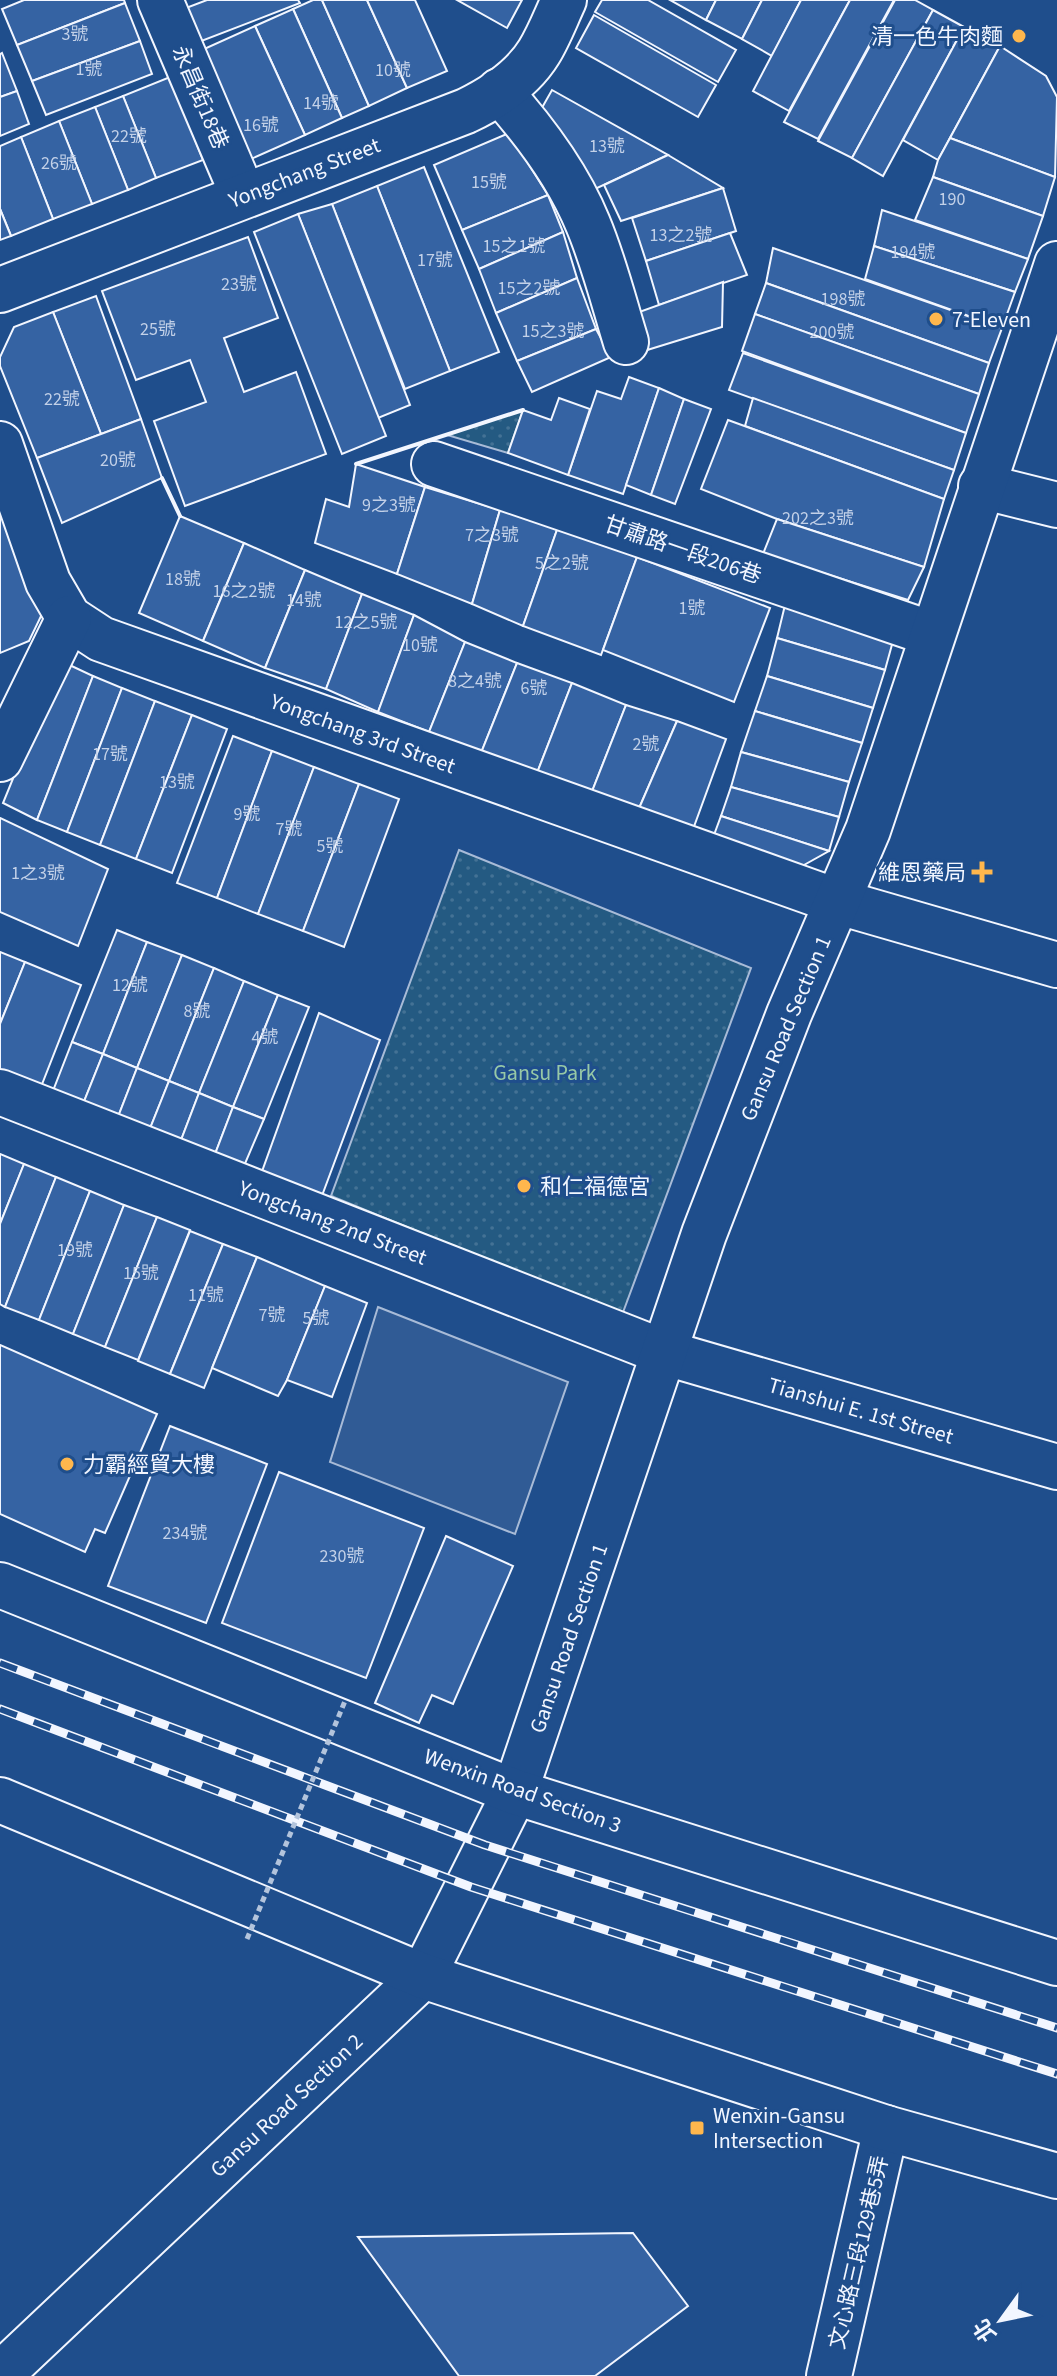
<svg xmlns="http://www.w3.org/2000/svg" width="1057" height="2376" font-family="'Source Sans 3','Noto Sans TC',sans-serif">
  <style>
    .grass { fill: url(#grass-dots); stroke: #a8bbd7; stroke-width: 2 }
    .parking { fill: #305b95; stroke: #a8bbd7; stroke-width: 2 }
    .building { fill: #3563a3; stroke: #f2f6ff; stroke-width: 2 }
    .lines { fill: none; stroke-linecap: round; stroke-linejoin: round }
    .minor-casing { stroke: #f2f6ff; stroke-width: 48 }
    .major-casing { stroke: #f2f6ff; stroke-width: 48 }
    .minor { stroke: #1f4e8c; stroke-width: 44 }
    .major { stroke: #1f4e8c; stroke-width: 44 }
    .rail-casing { stroke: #f2f6ff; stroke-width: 9 }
    .rail { stroke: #1f4e8c; stroke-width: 6; stroke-dasharray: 18; stroke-linecap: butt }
    .path-bridge { stroke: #b3c4dc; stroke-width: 5; stroke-dasharray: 6 4; stroke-linecap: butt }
    .wall { stroke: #f2f6ff; stroke-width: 4 }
    .poi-dot { fill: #ffb74d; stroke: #1f4e8c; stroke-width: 3 }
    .labels { text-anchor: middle; stroke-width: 6; stroke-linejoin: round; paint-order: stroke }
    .number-label { font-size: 18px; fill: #c3d1e8 }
    .poi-label { font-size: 22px; fill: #f2f6ff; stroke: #1f4e8c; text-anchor: start }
    .street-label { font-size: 22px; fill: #f2f6ff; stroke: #1f4e8c }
    .park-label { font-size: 22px; fill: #97c8a6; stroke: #1f4e8c }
  </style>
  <defs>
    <pattern id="grass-dots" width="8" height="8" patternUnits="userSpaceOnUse" patternTransform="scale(2)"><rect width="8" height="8" fill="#245a82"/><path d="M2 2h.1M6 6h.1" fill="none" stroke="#447295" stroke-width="1.8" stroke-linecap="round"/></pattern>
  </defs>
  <rect width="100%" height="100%" fill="#1f4e8c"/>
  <g class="grass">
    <path d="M 523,410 L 508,453 L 447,435 Z"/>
    <path d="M 459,850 L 751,968 L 622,1315 L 331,1196 Z"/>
  </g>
  <path class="parking" d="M 378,1307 L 568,1382 L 515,1534 L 330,1462 Z"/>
  <g class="building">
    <path d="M 24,0 L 124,0 L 125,3 L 17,45 L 2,9 Z"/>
    <path d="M 207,0 L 298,0 L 300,3 L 191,45 L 178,11 Z"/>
    <path d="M 313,0 L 322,0 L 369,106 L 342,118 L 293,9 Z"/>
    <path d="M 322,0 L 367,0 L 407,88 L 369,106 Z"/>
    <path d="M 367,0 L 415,0 L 447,71 L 407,88 Z"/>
    <path d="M 457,0 L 522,0 L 507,28 Z"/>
    <path d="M 602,0 L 648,0 L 736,50 L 718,82 L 595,12 Z"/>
    <path d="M 670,0 L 716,0 L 706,20 Z"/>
    <path d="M 716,0 L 762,0 L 742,39 L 706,20 Z"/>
    <path d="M 762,0 L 801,0 L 772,56 L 742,39 Z"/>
    <path d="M 801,0 L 850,0 L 789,111 L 753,91 Z"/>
    <path d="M 850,0 L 894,0 L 818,139 L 784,122 Z"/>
    <path d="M 895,0 L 915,0 L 933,10 L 852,158 L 818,141 Z"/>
    <path d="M 125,3 L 140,41 L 32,81 L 17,45 Z"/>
    <path d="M 293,9 L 342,118 L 305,135 L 255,26 Z"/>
    <path d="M 933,10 L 964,27 L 883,176 L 852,158 Z"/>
    <path d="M 594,15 L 716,85 L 698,117 L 576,48 Z"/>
    <path d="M 255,26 L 305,135 L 242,163 L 193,54 Z"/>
    <path d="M 964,27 L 1000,46 L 938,160 L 903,140 Z"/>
    <path d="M 140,41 L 152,74 L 46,115 L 32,81 Z"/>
    <path d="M 1000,46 L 1046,76 L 1057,97 L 1055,177 L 950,138 Z"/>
    <path d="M 2,53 L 17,91 L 0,97 L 0,54 Z"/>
    <path d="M 170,77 L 203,160 L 156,178 L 123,96 Z"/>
    <path d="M 552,90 L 668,155 L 595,189 L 539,113 Z"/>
    <path d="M 17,91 L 29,124 L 0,136 L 0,97 Z"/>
    <path d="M 123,96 L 156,178 L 128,190 L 95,107 Z"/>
    <path d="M 95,107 L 128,190 L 92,204 L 59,121 Z"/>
    <path d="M 59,121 L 92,204 L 53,219 L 21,137 Z"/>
    <path d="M 509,133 L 548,195 L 462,230 L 434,165 Z"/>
    <path d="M 21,137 L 53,219 L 11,236 L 0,209 L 0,146 Z"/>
    <path d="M 950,138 L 1055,177 L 1043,216 L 933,177 L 938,160 Z"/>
    <path d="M 668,155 L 723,188 L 621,221 L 604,185 Z"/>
    <path d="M 424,167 L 499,352 L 450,371 L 377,186 Z"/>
    <path d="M 933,177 L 1043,216 L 1028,259 L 915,220 Z"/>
    <path d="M 377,186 L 450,371 L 405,389 L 332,204 Z"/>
    <path d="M 723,188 L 736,231 L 646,261 L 632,218 Z"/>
    <path d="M 548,195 L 563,232 L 479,269 L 462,230 Z"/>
    <path d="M 332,204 L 410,405 L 378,418 L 298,214 Z"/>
    <path d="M 0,209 L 11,236 L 0,240 Z"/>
    <path d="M 882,210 L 1028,259 L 1015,292 L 874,246 Z"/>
    <path d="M 298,214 L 386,436 L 342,454 L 254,232 Z"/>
    <path d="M 563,232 L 577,278 L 496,313 L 479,269 Z"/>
    <path d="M 730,233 L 747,275 L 659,305 L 646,261 Z"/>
    <path d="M 248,237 L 278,318 L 224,338 L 244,392 L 296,372 L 326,454 L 185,506 L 154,421 L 206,402 L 190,360 L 136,380 L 102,291 Z"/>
    <path d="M 874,246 L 1015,292 L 1002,328 L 865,279 Z"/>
    <path d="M 773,248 L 1002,328 L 989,363 L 766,283 Z"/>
    <path d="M 577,278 L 596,329 L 517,361 L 496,313 Z"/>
    <path d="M 723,282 L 722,327 L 644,351 L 628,316 Z"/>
    <path d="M 766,283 L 989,363 L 979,394 L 755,314 Z"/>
    <path d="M 96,296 L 141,419 L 101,434 L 53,312 Z"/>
    <path d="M 53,312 L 101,434 L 37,458 L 0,366 L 0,357 L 14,327 Z"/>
    <path d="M 755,314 L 979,394 L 966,433 L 742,351 Z"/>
    <path d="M 596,329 L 611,357 L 532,392 L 517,361 Z"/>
    <path d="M 743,353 L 966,433 L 954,470 L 729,390 Z"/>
    <path d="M 629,377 L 659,388 L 623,494 L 568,475 L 597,391 L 621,399 Z"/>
    <path d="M 659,388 L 684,399 L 651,495 L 626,485 Z"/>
    <path d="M 559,398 L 590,409 L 568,475 L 508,453 L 523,410 L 551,420 Z"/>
    <path d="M 753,398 L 954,470 L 944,499 L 745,426 Z"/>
    <path d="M 684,399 L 711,409 L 675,504 L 651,495 Z"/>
    <path d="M 141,419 L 162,478 L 62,523 L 37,458 Z"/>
    <path d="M 728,420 L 944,499 L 924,567 L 777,519 L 701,489 Z"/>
    <path d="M 356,464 L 425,487 L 397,574 L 315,543 L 326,499 L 349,507 Z"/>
    <path d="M 425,487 L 500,510 L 472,604 L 397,574 Z"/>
    <path d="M 0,496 L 44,610 L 29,641 L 0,653 Z"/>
    <path d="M 500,510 L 558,527 L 523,626 L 472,604 Z"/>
    <path d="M 180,516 L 244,543 L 203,641 L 139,613 Z"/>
    <path d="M 777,519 L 924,567 L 908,600 L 763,554 Z"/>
    <path d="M 558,527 L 637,557 L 601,655 L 523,626 Z"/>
    <path d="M 244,543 L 305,570 L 265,668 L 203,641 Z"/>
    <path d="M 637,557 L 770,608 L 734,702 L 603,650 Z"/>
    <path d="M 305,570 L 362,594 L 326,689 L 265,668 Z"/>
    <path d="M 362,594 L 414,615 L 378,712 L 326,689 Z"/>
    <path d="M 785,605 L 893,641 L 885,670 L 777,638 Z"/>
    <path d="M 414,615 L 465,642 L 429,732 L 378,712 Z"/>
    <path d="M 777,638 L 885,670 L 873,708 L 767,676 Z"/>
    <path d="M 465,642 L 517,663 L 481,753 L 429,732 Z"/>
    <path d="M 61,661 L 93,676 L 37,820 L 3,803 Z"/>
    <path d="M 517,663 L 572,683 L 537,773 L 481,753 Z"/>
    <path d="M 93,676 L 122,688 L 67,832 L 37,820 Z"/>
    <path d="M 767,676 L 873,708 L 862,743 L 755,711 Z"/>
    <path d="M 572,683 L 626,705 L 591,794 L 537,773 Z"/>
    <path d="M 122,688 L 155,701 L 100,845 L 67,832 Z"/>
    <path d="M 155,701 L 192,715 L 136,859 L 100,845 Z"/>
    <path d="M 626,705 L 677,721 L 637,813 L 591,794 Z"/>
    <path d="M 755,711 L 862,743 L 849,782 L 741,752 Z"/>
    <path d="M 192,715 L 227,729 L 172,873 L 136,859 Z"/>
    <path d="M 677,721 L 726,739 L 692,832 L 637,813 Z"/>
    <path d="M 233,736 L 272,751 L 217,898 L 177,883 Z"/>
    <path d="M 272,751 L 314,767 L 258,914 L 217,898 Z"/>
    <path d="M 741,752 L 849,782 L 839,817 L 731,787 Z"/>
    <path d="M 314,767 L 359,784 L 303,931 L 258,914 Z"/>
    <path d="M 359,784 L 399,799 L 344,947 L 303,931 Z"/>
    <path d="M 731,787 L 839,817 L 829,851 L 721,816 Z"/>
    <path d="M 721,816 L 829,851 L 795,870 L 711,843 Z"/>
    <path d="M 0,818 L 108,869 L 78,946 L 0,912 Z"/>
    <path d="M 117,930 L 147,942 L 103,1054 L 72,1042 Z"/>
    <path d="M 147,942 L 182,955 L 137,1068 L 103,1054 Z"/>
    <path d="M 0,952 L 25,962 L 0,1024 Z"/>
    <path d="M 182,955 L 214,968 L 169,1081 L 137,1068 Z"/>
    <path d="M 25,962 L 81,985 L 37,1097 L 0,1081 L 0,1024 Z"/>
    <path d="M 214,968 L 244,981 L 199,1093 L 169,1081 Z"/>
    <path d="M 244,981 L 278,995 L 233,1107 L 199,1093 Z"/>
    <path d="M 278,995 L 309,1007 L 264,1119 L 233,1107 Z"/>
    <path d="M 319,1013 L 380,1040 L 320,1201 L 260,1177 Z"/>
    <path d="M 72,1042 L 103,1054 L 81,1109 L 51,1096 Z"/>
    <path d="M 103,1054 L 137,1068 L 116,1122 L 81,1109 Z"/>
    <path d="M 137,1068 L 169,1081 L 147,1136 L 116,1122 Z"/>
    <path d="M 169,1081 L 199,1093 L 178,1148 L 147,1136 Z"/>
    <path d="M 199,1093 L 233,1107 L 212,1162 L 178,1148 Z"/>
    <path d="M 233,1107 L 264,1119 L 241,1173 L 212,1162 Z"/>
    <path d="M 0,1154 L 24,1164 L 0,1224 Z"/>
    <path d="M 24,1164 L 56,1177 L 5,1307 L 0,1304 L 0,1224 Z"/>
    <path d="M 56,1177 L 90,1191 L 39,1320 L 5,1307 Z"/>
    <path d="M 90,1191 L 124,1205 L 73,1334 L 39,1320 Z"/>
    <path d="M 124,1205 L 157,1217 L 105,1347 L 73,1334 Z"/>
    <path d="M 157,1217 L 190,1230 L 138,1360 L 105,1347 Z"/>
    <path d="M 190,1231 L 223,1244 L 170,1374 L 138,1361 Z"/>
    <path d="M 223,1244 L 257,1257 L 204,1388 L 170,1374 Z"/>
    <path d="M 257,1257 L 325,1286 L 287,1380 L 278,1396 L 212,1368 Z"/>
    <path d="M 325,1286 L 367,1303 L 332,1397 L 287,1380 Z"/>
    <path d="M 0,1345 L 157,1414 L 105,1533 L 95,1529 L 85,1552 L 0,1514 Z"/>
    <path d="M 170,1426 L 267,1464 L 206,1623 L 108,1586 Z"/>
    <path d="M 279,1472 L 424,1528 L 366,1678 L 222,1623 Z"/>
    <path d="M 446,1536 L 513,1566 L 453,1704 L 432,1695 L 419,1723 L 375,1703 Z"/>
    <path d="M 633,2233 L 688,2306 L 595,2376 L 459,2376 L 358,2237 Z"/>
  </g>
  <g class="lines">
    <defs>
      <g id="minor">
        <path d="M 160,0 L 243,195"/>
        <path d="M 499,91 C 535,131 568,175 588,224 C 604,262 614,303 626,342"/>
        <path d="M 0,290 L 466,111 C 493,98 523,78 539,52 C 549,36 556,17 564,0"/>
        <path d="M 0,444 L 48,582 L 69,618 L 101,639 L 839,902 L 1057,965"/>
        <path d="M 434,464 L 932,634"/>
        <path d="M 981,486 L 1057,505"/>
        <path d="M 0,759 L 69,618"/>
        <path d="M 0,1092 L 666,1353 L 1057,1467"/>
        <path d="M 0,2375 L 423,1976 L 515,1792 L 704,1234 L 789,1014 L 868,830 L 1057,264"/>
        <path d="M 829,2376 L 886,2128"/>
      </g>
      <g id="major">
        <path d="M 0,1585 L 515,1792 L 1057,1963"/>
        <path d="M 0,1800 L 423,1976 L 886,2128 L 1057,2176"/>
      </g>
    </defs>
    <use href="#minor" class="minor-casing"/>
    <use href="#major" class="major-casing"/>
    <use href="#minor" class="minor"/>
    <use href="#major" class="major"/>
    <defs>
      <g id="rail">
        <path d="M 0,1663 L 485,1845 L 1057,2028"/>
        <path d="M 0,1709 L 471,1887 L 1057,2074"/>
      </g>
    </defs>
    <use href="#rail" class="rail-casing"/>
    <use href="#rail" class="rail"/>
    <path class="path-bridge" d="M 247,1939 L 345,1701"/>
    <g class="wall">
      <path d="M 356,464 L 523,410"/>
      <path d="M 162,478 L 180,516"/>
    </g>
  </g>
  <g class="poi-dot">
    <circle cx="1019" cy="36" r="8"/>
    <circle cx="936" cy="319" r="8"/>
    <path d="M978 860h8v8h8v8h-8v8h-8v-8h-8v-8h8z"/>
    <circle cx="524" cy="1186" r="8"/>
    <circle cx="67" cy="1464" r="8"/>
    <rect x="689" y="2120" width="16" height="16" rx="4"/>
  </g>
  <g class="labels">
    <g class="number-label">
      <text x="75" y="40">3號</text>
      <text x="89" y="75">1號</text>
      <text x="393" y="76">10號</text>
      <text x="321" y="109">14號</text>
      <text x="261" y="131">16號</text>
      <text x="129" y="142">22號</text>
      <text x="607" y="152">13號</text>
      <text x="59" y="169">26號</text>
      <text x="489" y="188">15號</text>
      <text x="952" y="205">190</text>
      <text x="681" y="241">13之2號</text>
      <text x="514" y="252">15之1號</text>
      <text x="913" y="258">194號</text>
      <text x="435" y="266">17號</text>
      <text x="239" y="290">23號</text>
      <text x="529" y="294">15之2號</text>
      <text x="843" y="305">198號</text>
      <text x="158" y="335">25號</text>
      <text x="553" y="337">15之3號</text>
      <text x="832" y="338">200號</text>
      <text x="62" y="405">22號</text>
      <text x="118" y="466">20號</text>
      <text x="389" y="511">9之3號</text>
      <text x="818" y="524">202之3號</text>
      <text x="492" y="541">7之3號</text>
      <text x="562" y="569">5之2號</text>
      <text x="183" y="585">18號</text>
      <text x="244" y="597">16之2號</text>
      <text x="304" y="606">14號</text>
      <text x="692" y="614">1號</text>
      <text x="366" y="628">12之5號</text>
      <text x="420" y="651">10號</text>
      <text x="475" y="687">8之4號</text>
      <text x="534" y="694">6號</text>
      <text x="646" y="750">2號</text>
      <text x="110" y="760">17號</text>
      <text x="177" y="788">13號</text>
      <text x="247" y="820">9號</text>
      <text x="289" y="835">7號</text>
      <text x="330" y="852">5號</text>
      <text x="38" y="879">1之3號</text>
      <text x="130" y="991">12號</text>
      <text x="197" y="1017">8號</text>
      <text x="265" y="1043">4號</text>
      <text x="75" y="1256">19號</text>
      <text x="141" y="1279">15號</text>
      <text x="206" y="1301">11號</text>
      <text x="272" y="1321">7號</text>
      <text x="316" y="1324">5號</text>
      <text x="185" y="1539">234號</text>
      <text x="342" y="1562">230號</text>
    </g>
    <g class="poi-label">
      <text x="1003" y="44" text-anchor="end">清一色牛肉麵</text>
      <text x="952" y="327">7-Eleven</text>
      <text x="966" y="880" text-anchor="end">維恩藥局</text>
      <text x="540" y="1194">和仁福德宮</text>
      <text x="83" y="1472">力霸經貿大樓</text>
      <text x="713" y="2123">Wenxin-Gansu<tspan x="713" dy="25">Intersection</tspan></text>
    </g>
    <g class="street-label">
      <text transform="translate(201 97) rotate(67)" y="8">永昌街18巷</text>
      <text transform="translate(304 172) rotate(-21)" y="8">Yongchang Street</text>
      <text transform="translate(683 549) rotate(19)" y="8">甘肅路一段206巷</text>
      <text transform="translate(363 733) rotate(20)" y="8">Yongchang 3rd Street</text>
      <text transform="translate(785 1028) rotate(-67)" y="8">Gansu Road Section 1</text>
      <text transform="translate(333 1222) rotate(21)" y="8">Yongchang 2nd Street</text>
      <text transform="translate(861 1410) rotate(16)" y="8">Tianshui E. 1st Street</text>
      <text transform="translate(568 1638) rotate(-71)" y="8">Gansu Road Section 1</text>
      <text transform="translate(523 1790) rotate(20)" y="8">Wenxin Road Section 3</text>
      <text transform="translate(286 2105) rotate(-43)" y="8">Gansu Road Section 2</text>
      <text transform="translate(858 2252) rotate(-77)" y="8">文心路三段129巷5弄</text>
    </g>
    <g class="park-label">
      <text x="545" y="1080">Gansu Park</text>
    </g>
  </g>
  <g transform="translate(1001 2320) rotate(237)" stroke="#1f4e8c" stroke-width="6" paint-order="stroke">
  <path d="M0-6L14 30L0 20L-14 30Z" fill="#f2f6ff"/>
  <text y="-12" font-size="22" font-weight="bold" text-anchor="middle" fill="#f2f6ff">北</text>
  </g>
</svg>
